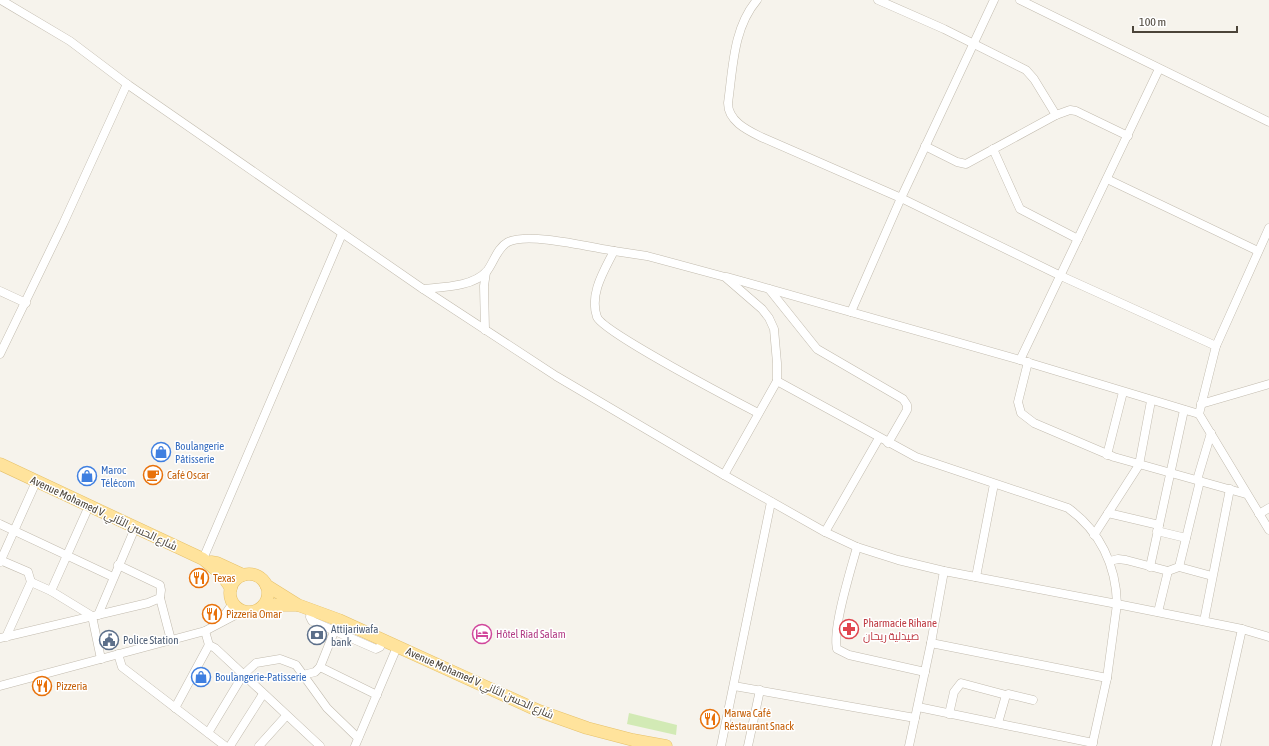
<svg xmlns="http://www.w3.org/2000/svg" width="1269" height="746" font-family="'Asap Condensed',Cairo,sans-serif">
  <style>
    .green { fill: #d2eab5 }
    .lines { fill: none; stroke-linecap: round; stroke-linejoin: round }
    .street-casing { stroke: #c2bbae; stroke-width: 9 }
    .primary-casing { stroke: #e6c16a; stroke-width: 13 }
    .street { stroke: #fff; stroke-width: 8 }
    .primary { stroke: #ffe39c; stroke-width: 12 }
    .labels { text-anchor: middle; stroke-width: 3; stroke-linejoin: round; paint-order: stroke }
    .shop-label { font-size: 11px; fill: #366cbe; stroke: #fff; text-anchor: start }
    .food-label { font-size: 11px; fill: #c56008; stroke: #fff; text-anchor: start }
    .street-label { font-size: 11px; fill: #4b4439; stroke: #fff }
    .health-label { font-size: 11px; fill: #be3a42; stroke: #fff; text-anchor: start }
    .service-label { font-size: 11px; fill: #4e5e75; stroke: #fff; text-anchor: start }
    .hotel-label { font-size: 11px; fill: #b23c85; stroke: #fff; text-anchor: start }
  </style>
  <rect width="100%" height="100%" fill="#f6f3ec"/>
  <path class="green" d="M 629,713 L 677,725 L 676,735 L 627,724 Z"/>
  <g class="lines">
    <defs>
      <g id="street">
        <path d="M 1,0 L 70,41 L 127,84 L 423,289 C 443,287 473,287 487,271 C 494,262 497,248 508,242 C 529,232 589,247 614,251"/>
        <path d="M 757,0 C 733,28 733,68 728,103 C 728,121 747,130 761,137 L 901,198 L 1061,276 L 1216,346"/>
        <path d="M 878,0 L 944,29 L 1026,70 L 1034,79 L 1056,115"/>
        <path d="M 1020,0 L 1269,122"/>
        <path d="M 925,146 L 957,162 L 966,164 L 1056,115 L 1070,110 L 1076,111 L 1128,136"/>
        <path d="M 993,149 L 1020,209 L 1078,239"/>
        <path d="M 1107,179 L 1258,251"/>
        <path d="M 1269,228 L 1216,346 L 1199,414 L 1269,530"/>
        <path d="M 727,277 L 1020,360 L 1199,414"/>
        <path d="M 423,289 L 556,376 L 724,475 L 777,381"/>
        <path d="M 769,289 L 817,349 L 903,399 L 907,405 L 907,410 L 888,443"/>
        <path d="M 0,291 L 26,303"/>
        <path d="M 851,312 L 901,198 L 994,0"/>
        <path d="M 485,330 L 484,286 L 486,272"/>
        <path d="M 0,354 L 63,224 L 127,84"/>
        <path d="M 1020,360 L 1159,69"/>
        <path d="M 1028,362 L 1018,402 L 1021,413 L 1034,423 L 1114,457 L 1246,494"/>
        <path d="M 1201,404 L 1269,384"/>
        <path d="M 1107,455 L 1123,392"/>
        <path d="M 724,475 L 825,532 L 857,547 L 898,560 L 944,571 L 1117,604 C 1116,565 1100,531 1068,508 L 916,457 L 777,381 L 777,363 L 774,329 L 769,318 L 762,309 L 725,277 L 647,256 L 614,251 C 604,271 589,294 597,317 C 603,332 735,401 758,413"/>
        <path d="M 1197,480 L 1211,433"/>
        <path d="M 1108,513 L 1159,525"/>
        <path d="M 1259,514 L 1269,508"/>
        <path d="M 0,524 L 113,577"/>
        <path d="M 1157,531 L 1186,538"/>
        <path d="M 825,532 L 879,438"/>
        <path d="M 1094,535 L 1139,465 L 1151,401"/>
        <path d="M 857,547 C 851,569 832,629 837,649 L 849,655 L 925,672"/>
        <path d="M 203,559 L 342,234"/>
        <path d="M 0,560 L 28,572 L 31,582 L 6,637"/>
        <path d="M 1110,561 L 1118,559 L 1126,560 L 1168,571 L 1179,567 L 1212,576"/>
        <path d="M 0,562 L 36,482"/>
        <path d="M 1150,567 L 1184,410"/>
        <path d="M 1179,567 L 1200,481"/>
        <path d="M 976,577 L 994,484"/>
        <path d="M 31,582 L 51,591 L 92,616 L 101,659"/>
        <path d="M 51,591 L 89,506"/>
        <path d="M 160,598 L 171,640"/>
        <path d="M 311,610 L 310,617 L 312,621 L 376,649 L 380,647 L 383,640"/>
        <path d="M 1158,612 L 1168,571"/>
        <path d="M 98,615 L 135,528"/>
        <path d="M 221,620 L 233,603"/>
        <path d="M 1204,621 L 1230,489"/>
        <path d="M 1242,629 L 1269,637"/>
        <path d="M 205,631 L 209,645 L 215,648 L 320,746"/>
        <path d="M 0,638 L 148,603 L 160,598 L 161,590 L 160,585 L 118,565"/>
        <path d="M 931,643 L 1107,678"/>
        <path d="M 118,654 L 122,667 L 225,746"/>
        <path d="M 320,667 L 377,695"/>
        <path d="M 303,675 L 315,672 L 320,667 L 336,627"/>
        <path d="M 0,686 L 205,631 L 243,611"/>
        <path d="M 734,686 L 915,718"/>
        <path d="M 918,707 L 1093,743"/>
        <path d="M 175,708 L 209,645"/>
        <path d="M 949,714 L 954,692 L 961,683 L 1006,695"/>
        <path d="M 998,723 L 1006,695 L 1008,694 L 1033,700"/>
        <path d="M 208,733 L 243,675 L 256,663 L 280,659 L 296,665 L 327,708 L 358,738"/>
        <path d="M 230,746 L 263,694"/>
        <path d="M 259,746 L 286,716"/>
        <path d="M 355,746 L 397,647"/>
        <path d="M 721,746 L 771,502"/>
        <path d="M 748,746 L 760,690"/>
        <path d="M 909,746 L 931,643 L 944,571"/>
        <path d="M 1092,746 L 1107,678 L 1117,604 L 1242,629 L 1216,746"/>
      </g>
      <g id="primary">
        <path d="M 0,464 L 203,559 L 222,575 L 231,588"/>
        <path d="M 211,562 L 217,563 L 243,575"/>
        <circle cx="249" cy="593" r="19"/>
        <path d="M 266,585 L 298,605 L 339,620 L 539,711 L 587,728 L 633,740 L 666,746"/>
        <path d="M 264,605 L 297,605"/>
      </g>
    </defs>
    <use href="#street" class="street-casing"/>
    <use href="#primary" class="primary-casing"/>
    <use href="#street" class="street"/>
    <use href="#primary" class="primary"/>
  </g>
  <defs>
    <symbol id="shop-ring" viewBox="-11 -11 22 22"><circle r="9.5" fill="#fff" stroke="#3f7fe0" stroke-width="1.5"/><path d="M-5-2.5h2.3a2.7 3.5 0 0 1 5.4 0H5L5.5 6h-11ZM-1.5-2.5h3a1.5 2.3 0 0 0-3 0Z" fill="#3f7fe0"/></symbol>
    <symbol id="cafe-ring" viewBox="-11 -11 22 22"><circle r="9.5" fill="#fff" stroke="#e8710a" stroke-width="1.5"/><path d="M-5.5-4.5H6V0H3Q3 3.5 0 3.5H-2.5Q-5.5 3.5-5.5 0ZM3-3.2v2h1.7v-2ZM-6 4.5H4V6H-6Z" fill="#e8710a"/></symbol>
    <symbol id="restaurant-ring" viewBox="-11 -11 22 22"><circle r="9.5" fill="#fff" stroke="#e8710a" stroke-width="1.5"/><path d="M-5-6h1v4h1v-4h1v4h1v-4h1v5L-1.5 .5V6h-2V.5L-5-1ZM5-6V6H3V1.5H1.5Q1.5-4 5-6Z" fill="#e8710a"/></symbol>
    <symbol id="pharmacy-ring" viewBox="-11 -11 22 22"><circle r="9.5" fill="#fff" stroke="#e0444e" stroke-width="1.5"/><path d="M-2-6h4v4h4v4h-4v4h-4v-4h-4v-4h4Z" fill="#e0444e"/></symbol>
    <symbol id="hotel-ring" viewBox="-11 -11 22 22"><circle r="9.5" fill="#fff" stroke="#d1479c" stroke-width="1.5"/><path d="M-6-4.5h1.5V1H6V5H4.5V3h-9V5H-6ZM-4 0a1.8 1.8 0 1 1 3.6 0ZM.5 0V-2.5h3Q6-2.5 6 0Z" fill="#d1479c"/></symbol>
    <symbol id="bank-ring" viewBox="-11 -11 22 22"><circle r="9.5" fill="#fff" stroke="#5c6f8a" stroke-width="1.5"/><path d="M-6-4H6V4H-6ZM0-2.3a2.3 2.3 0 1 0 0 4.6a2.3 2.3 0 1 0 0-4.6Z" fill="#5c6f8a"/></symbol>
    <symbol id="civic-ring" viewBox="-11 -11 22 22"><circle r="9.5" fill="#fff" stroke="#5c6f8a" stroke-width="1.5"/><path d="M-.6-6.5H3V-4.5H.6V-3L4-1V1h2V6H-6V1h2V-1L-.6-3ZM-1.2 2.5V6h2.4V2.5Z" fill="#5c6f8a"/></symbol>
  </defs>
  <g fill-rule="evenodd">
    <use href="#shop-ring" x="150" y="441" width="22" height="22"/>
    <use href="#cafe-ring" x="142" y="464" width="22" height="22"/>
    <use href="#shop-ring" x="76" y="465" width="22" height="22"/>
    <use href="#restaurant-ring" x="188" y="567" width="22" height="22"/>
    <use href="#restaurant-ring" x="201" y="603" width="22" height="22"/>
    <use href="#pharmacy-ring" x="838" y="618" width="22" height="22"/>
    <use href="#hotel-ring" x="471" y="623" width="22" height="22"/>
    <use href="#bank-ring" x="306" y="624" width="22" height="22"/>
    <use href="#civic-ring" x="98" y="629" width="22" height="22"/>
    <use href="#shop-ring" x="190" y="666" width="22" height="22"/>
    <use href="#restaurant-ring" x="31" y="675" width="22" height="22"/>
    <use href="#restaurant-ring" x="699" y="708" width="22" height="22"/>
  </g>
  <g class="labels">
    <g class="shop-label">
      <text x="175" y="450">Boulangerie<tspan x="175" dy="13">Pâtisserie</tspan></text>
      <text x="101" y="474">Maroc<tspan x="101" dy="13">Télécom</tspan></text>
      <text x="215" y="681">Boulangerie-Patisserie</text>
    </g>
    <g class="food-label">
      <text x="167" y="479">Café Oscar</text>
      <text x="213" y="582">Texas</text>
      <text x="226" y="618">Pizzeria Omar</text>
      <text x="56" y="690">Pizzeria</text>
      <text x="724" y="717">Marwa Café<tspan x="724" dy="13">Réstaurant Snack</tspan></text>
    </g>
    <g class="street-label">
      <text transform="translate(104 513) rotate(25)" y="4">Avenue Mohamed V شارع الحسن الثاني</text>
      <text transform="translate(480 683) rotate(24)" y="4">Avenue Mohamed V شارع الحسن الثاني</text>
    </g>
    <g class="health-label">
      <text x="863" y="627">Pharmacie Rihane<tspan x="863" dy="13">صيدلية ريحان</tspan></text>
    </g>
    <g class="service-label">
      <text x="331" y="633">Attijariwafa<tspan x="331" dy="13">bank</tspan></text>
      <text x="123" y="644">Police Station</text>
    </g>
    <g class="hotel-label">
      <text x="496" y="638">Hôtel Riad Salam</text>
    </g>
  </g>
  <path d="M1133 26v6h104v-6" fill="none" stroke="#4b4439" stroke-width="2"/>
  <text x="1139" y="26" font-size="12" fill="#4b4439" stroke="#ffffff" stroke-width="3" paint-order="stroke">100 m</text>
</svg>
